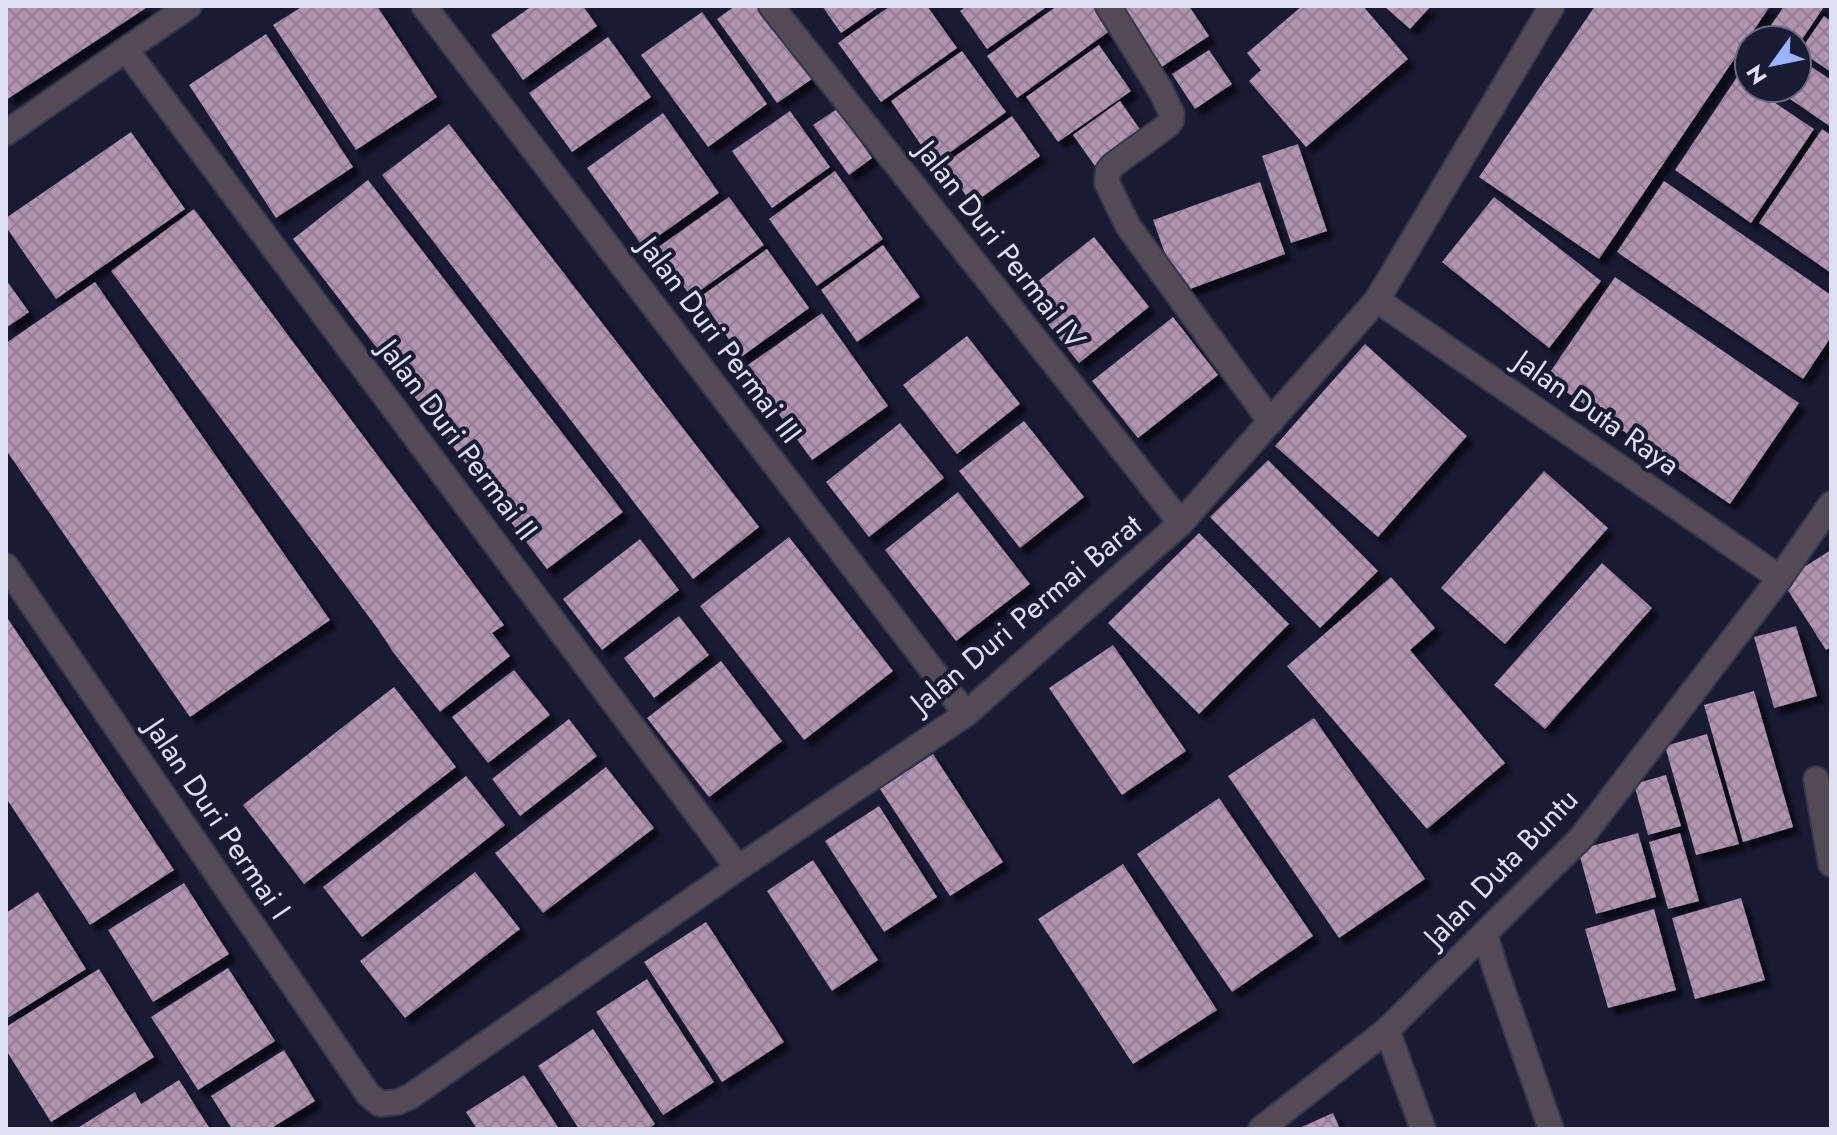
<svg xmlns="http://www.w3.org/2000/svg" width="1837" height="1135" font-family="Jost,sans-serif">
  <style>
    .building { fill: url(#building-cross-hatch); filter: url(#shadow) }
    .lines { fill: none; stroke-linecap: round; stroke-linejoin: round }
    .minor-casing { stroke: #34364e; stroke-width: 28 }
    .minor { stroke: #544a55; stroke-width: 24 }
    .labels { text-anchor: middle; stroke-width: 8; stroke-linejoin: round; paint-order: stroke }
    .street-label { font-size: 30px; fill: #dde0f1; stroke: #191a33 }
  </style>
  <defs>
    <pattern id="building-cross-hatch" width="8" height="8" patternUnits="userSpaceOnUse" patternTransform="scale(2)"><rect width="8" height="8" fill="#b294b1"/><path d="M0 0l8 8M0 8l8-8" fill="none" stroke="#907c92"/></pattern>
    <filter id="shadow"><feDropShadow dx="7" dy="7" stdDeviation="2" flood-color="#0009"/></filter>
  </defs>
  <rect width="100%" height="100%" fill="#191a33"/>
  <g class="building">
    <path d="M 6,6 L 149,6 L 6,100 Z"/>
    <path d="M 303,6 L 377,6 L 437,97 L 356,150 L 273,25 Z"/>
    <path d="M 532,6 L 583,6 L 597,26 L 523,80 L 491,35 Z"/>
    <path d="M 735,6 L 760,6 L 812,79 L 777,103 L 717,19 Z"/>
    <path d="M 822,6 L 880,6 L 841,33 Z"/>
    <path d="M 890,6 L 927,6 L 957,48 L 881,102 L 838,43 Z"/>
    <path d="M 967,6 L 1048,6 L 987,49 L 960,11 Z"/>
    <path d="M 1057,6 L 1100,6 L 1115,27 L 1017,98 L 987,56 Z"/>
    <path d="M 1120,6 L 1189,6 L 1209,36 L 1160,68 Z"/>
    <path d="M 1302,6 L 1363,6 L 1408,59 L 1306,147 L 1249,81 L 1261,70 L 1247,53 Z"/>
    <path d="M 1384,6 L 1431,6 L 1410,29 Z"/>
    <path d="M 1595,6 L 1770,6 L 1599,259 L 1479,177 Z"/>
    <path d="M 1784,6 L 1820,6 L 1823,8 L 1797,47 L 1797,40 L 1761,40 Z"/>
    <path d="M 702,12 L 767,104 L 708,147 L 641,55 Z"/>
    <path d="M 1824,16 L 1831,21 L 1831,72 L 1800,51 Z"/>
    <path d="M 266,34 L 353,167 L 276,218 L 189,85 Z"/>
    <path d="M 608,37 L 651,97 L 572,152 L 529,93 Z"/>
    <path d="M 1099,45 L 1131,91 L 1058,142 L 1026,97 Z"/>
    <path d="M 1209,50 L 1232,84 L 1195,109 L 1172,74 Z"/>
    <path d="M 962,51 L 1006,112 L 934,164 L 891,101 Z"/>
    <path d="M 1797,57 L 1831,80 L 1831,127 L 1774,88 L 1797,88 Z"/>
    <path d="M 1737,77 L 1749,85 L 1749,88 L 1753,88 L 1814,129 L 1751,223 L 1675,170 Z"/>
    <path d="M 1120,101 L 1144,135 L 1097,169 L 1073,135 Z"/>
    <path d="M 837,109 L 872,158 L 849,175 L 813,125 Z"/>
    <path d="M 790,111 L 830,167 L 772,208 L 732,151 Z"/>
    <path d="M 663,113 L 719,193 L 643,247 L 587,168 Z"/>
    <path d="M 1012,116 L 1040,156 L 972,204 L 944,164 Z"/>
    <path d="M 449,124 L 759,527 L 693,579 L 382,175 Z"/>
    <path d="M 1822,129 L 1831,135 L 1831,273 L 1759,223 Z"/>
    <path d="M 131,132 L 185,209 L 56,299 L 6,227 L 6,218 Z"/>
    <path d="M 1298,144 L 1327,231 L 1291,243 L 1262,156 Z"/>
    <path d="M 835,171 L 883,239 L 817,286 L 769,219 Z"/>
    <path d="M 368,180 L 623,512 L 547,569 L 293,239 Z"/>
    <path d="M 1664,181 L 1831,295 L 1831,337 L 1803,379 L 1617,252 Z"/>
    <path d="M 1260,182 L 1285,254 L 1179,293 L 1153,220 Z"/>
    <path d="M 729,197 L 764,245 L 691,297 L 657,248 Z"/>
    <path d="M 1494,197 L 1601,281 L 1549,348 L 1442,262 Z"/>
    <path d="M 194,209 L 504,625 L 492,633 L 510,656 L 440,712 L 393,652 L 378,629 L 111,271 Z"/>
    <path d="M 1094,237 L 1149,307 L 1079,363 L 1023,293 Z"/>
    <path d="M 883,245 L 920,297 L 857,342 L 821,290 Z"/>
    <path d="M 767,249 L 809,308 L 741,357 L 700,297 Z"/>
    <path d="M 1615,277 L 1799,403 L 1730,504 L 1546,378 Z"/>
    <path d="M 6,280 L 29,312 L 6,328 Z"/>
    <path d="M 95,282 L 330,620 L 190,717 L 6,450 L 6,343 Z"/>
    <path d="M 822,313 L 888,406 L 812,460 L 745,367 Z"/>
    <path d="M 1173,317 L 1218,375 L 1138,438 L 1092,381 Z"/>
    <path d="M 967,336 L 1020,404 L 957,454 L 903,385 Z"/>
    <path d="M 1365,344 L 1467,436 L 1378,537 L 1275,446 Z"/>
    <path d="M 1024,421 L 1084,497 L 1020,548 L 959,471 Z"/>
    <path d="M 900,423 L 944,478 L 869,537 L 826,482 Z"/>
    <path d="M 1268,460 L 1378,571 L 1320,628 L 1210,517 Z"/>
    <path d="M 1544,471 L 1608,528 L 1505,644 L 1441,588 Z"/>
    <path d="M 958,492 L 1030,584 L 956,641 L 885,550 Z"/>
    <path d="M 1199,533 L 1289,624 L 1199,714 L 1108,623 Z"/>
    <path d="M 789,537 L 893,671 L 804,740 L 700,606 Z"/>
    <path d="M 640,539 L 679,590 L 602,650 L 563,599 Z"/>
    <path d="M 1831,550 L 1831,647 L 1826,650 L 1782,581 Z"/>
    <path d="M 1602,563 L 1652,608 L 1545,729 L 1494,685 Z"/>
    <path d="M 1391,577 L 1435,628 L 1410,650 L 1505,763 L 1427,829 L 1287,666 Z"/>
    <path d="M 6,616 L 174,870 L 90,925 L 6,798 Z"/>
    <path d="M 679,616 L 709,655 L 654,698 L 624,658 Z"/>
    <path d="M 1796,626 L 1817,696 L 1774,708 L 1754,637 Z"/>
    <path d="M 1113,645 L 1186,751 L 1122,795 L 1049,688 Z"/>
    <path d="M 721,661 L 782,741 L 709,797 L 647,718 Z"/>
    <path d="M 514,670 L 550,715 L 488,763 L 452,717 Z"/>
    <path d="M 394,687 L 456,767 L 304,884 L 243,805 Z"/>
    <path d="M 1754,691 L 1793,827 L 1743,842 L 1704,705 Z"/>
    <path d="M 1314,718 L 1425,879 L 1339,938 L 1228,776 Z"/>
    <path d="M 569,719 L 597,756 L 520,816 L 492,779 Z"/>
    <path d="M 1707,734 L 1739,844 L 1696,855 L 1665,746 Z"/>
    <path d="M 933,754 L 1003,862 L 950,896 L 880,789 Z"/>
    <path d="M 606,767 L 654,828 L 543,913 L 495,853 Z"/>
    <path d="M 1666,775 L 1681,826 L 1648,835 L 1634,784 Z"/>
    <path d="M 466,776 L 505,825 L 362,937 L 323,887 Z"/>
    <path d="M 1219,798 L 1313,936 L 1232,992 L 1137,854 Z"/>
    <path d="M 879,806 L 937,897 L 884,932 L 825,841 Z"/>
    <path d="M 1638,833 L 1656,897 L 1596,914 L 1578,850 Z"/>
    <path d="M 1680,833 L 1699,901 L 1668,909 L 1649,842 Z"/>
    <path d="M 813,860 L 878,960 L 832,991 L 767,891 Z"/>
    <path d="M 1123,864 L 1217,1010 L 1133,1064 L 1038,919 Z"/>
    <path d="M 475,872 L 520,929 L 405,1018 L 360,961 Z"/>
    <path d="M 184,883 L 229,954 L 153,1002 L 108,930 Z"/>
    <path d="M 38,892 L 86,969 L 6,1019 L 6,913 Z"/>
    <path d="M 1741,898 L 1765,980 L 1695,999 L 1672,918 Z"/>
    <path d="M 1654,909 L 1676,990 L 1608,1008 L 1585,929 Z"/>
    <path d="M 706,922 L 784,1042 L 722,1082 L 644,962 Z"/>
    <path d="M 228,968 L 275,1041 L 198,1090 L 151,1017 Z"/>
    <path d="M 99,969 L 154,1057 L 51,1122 L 6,1050 L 6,1027 Z"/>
    <path d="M 647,979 L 714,1082 L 663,1115 L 596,1012 Z"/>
    <path d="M 593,1029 L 655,1124 L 648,1129 L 579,1129 L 538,1066 Z"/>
    <path d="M 284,1050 L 315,1101 L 270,1129 L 232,1129 L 211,1096 Z"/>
    <path d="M 524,1075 L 559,1129 L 477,1129 L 466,1112 Z"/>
    <path d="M 179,1080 L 210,1129 L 76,1129 L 135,1092 L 141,1104 Z"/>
    <path d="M 1333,1113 L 1340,1129 L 1297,1129 Z"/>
  </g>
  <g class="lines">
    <defs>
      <g id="minor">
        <path d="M 424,6 L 966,714"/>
        <path d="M 771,6 L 1181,523"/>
        <path d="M 1108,6 L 1161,91 L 1172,114 L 1171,121 L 1168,125 L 1113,165 L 1108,171 L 1107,183 L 1128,226 L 1271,422"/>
        <path d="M 126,50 L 738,868"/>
        <path d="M 6,133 L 189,6"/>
        <path d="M 1377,300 L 1780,578"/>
        <path d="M 6,566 L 368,1094 L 380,1104 L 398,1102 L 411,1096 L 738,868 L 966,714 L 1181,523 L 1377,300 L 1552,6"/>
        <path d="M 1816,779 L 1831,864"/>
        <path d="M 1485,934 L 1496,971 L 1551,1129"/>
        <path d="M 1387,1030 L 1423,1129"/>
        <path d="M 1261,1129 L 1387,1030 L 1581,838 L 1780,578 L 1831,504"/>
      </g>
    </defs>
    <use href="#minor" class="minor-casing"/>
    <use href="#minor" class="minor"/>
  </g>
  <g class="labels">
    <g class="street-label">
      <text transform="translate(1001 245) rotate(52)" y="10">Jalan Duri Permai IV</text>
      <text transform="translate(720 340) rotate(53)" y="10">Jalan Duri Permai III</text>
      <text transform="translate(1597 413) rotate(35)" y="10">Jalan Duta Raya</text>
      <text transform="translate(458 440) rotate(53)" y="10">Jalan Duri Permai II</text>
      <text transform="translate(1026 614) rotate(-40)" y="10">Jalan Duri Permai Barat</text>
      <text transform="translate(218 819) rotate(56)" y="10">Jalan Duri Permai I</text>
      <text transform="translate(1501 868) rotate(-46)" y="10">Jalan Duta Buntu</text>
    </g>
  </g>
  <rect width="1837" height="1135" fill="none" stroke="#dde0f1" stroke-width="16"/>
  <g transform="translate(1773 64) rotate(237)"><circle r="38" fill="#191a33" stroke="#67697f" stroke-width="2"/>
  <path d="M0-6L14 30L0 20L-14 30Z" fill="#9bb4fd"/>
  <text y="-12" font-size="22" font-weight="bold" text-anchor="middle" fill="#dde0f1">N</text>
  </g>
</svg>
